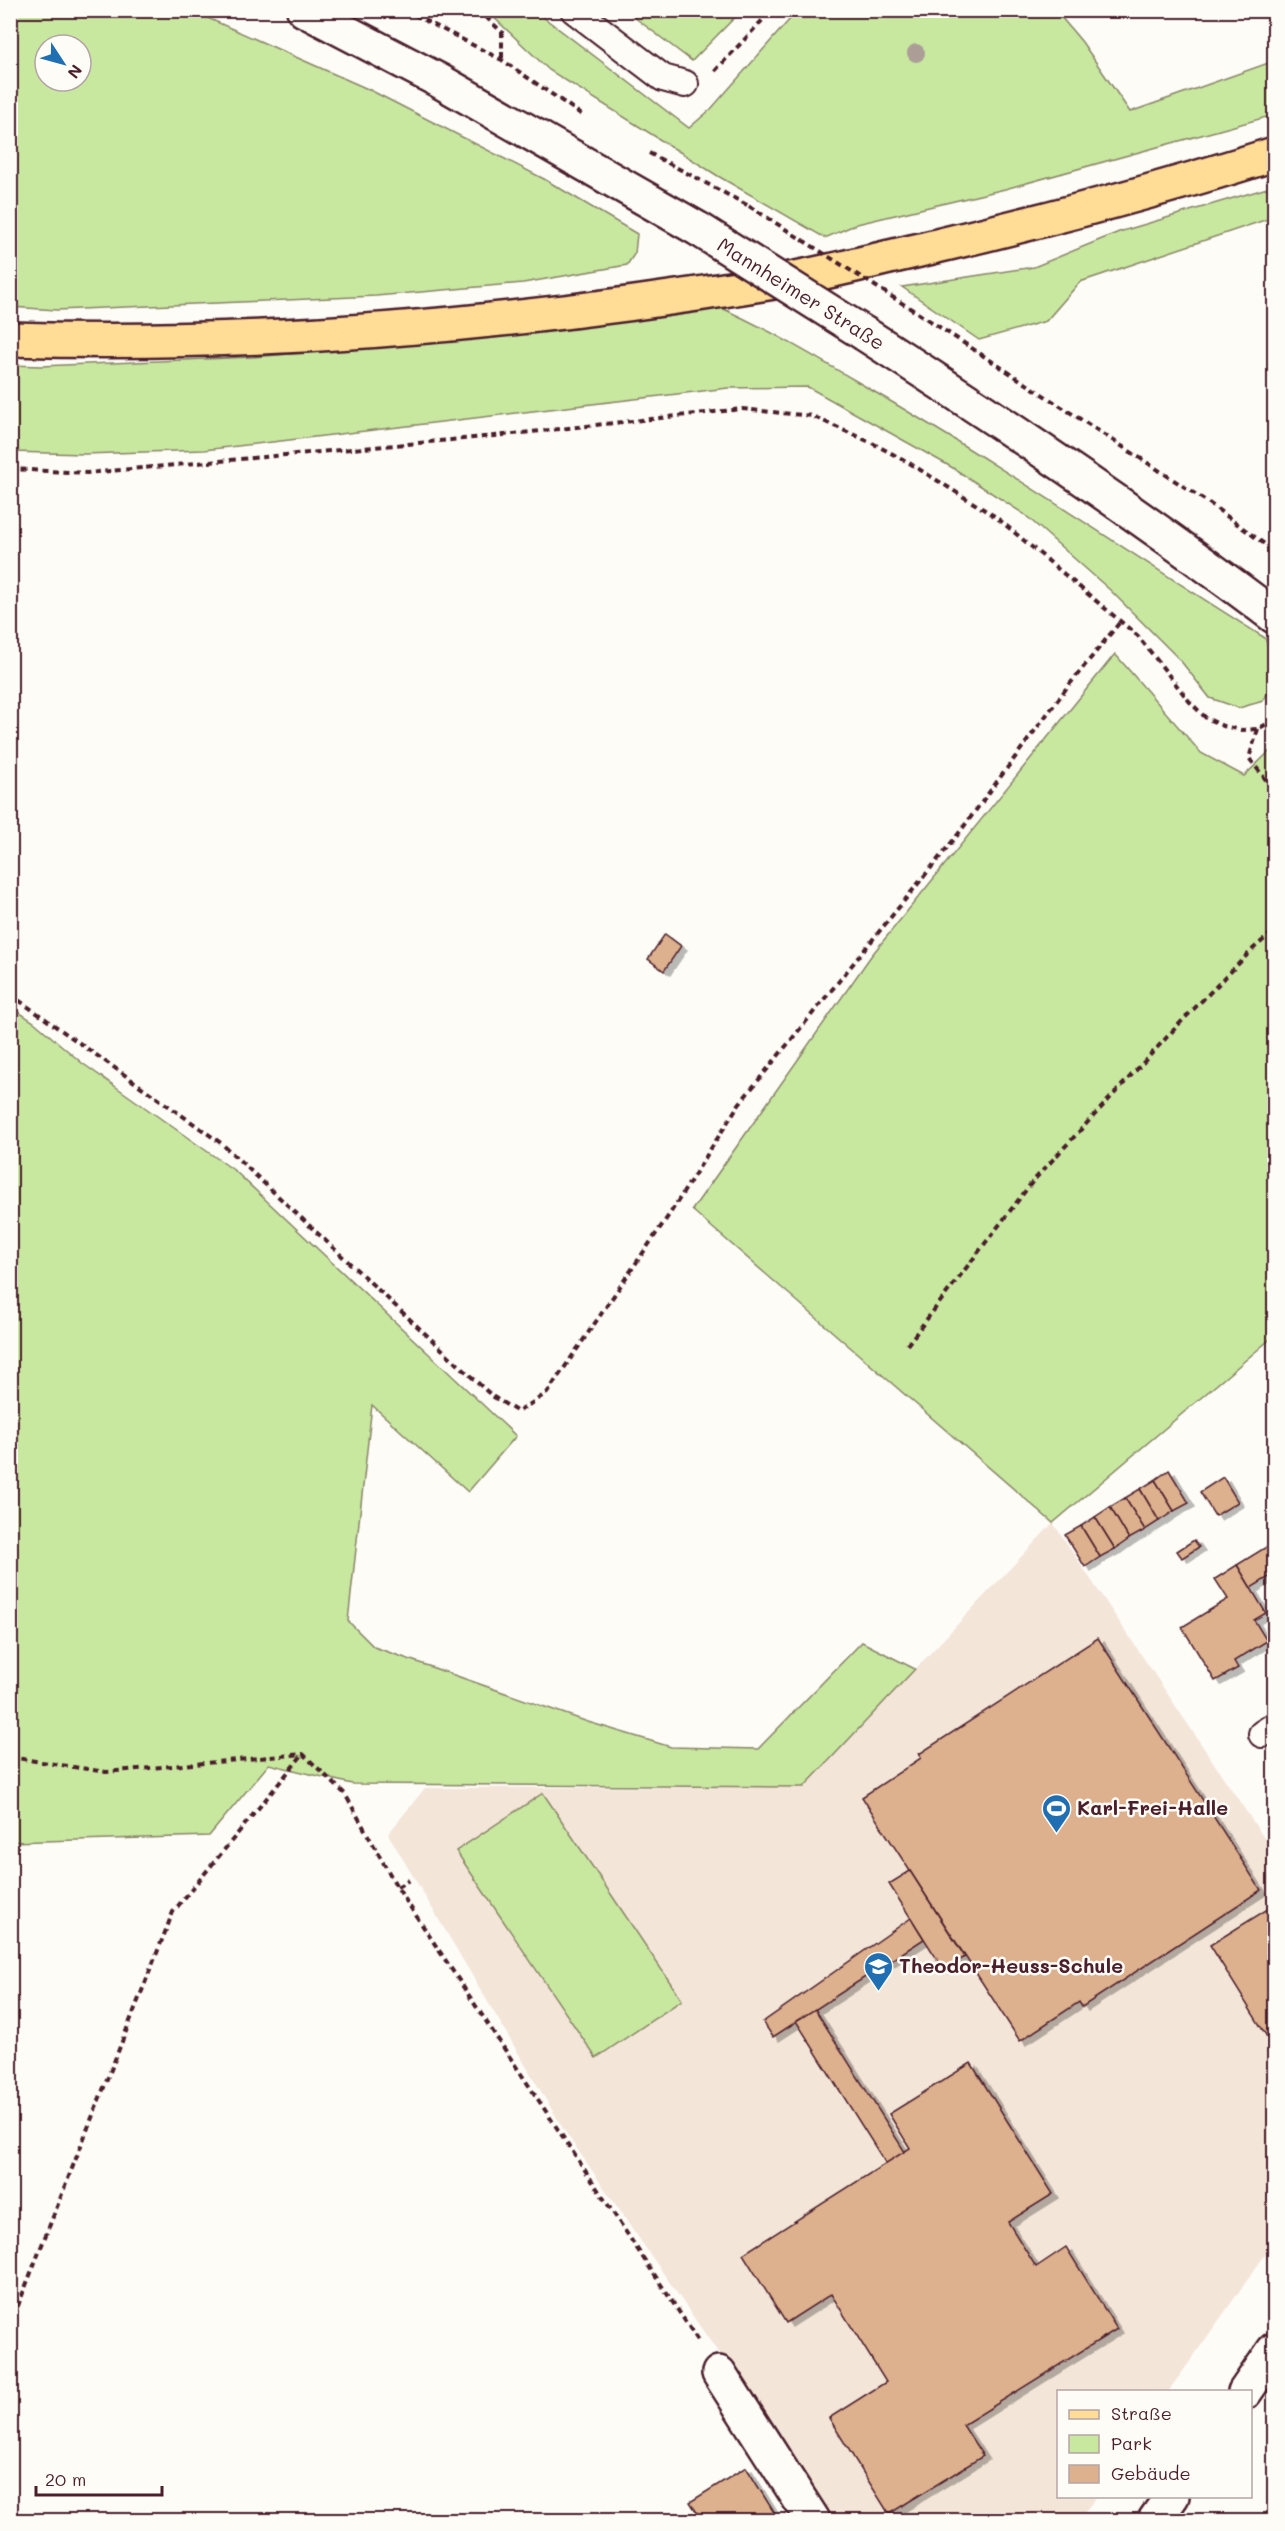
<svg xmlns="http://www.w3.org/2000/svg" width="1285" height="2531" font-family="Mali,sans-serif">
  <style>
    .built { fill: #f3e5d8 }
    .green { fill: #c8e8a0; stroke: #898466; stroke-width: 1.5; fill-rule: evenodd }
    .building { fill: #ddb08e; stroke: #4a1f2b; stroke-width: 1.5; filter: url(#shadow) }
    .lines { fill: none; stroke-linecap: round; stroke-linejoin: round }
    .service-casing { stroke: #4a1f2b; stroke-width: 30 }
    .minor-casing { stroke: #4a1f2b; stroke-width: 38 }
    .tertiary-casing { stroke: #4a1f2b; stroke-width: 38 }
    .primary-casing { stroke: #4a1f2b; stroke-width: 38 }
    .path { stroke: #4a1f2b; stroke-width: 4; stroke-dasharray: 6 4.5; stroke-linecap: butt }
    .service { stroke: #fdfcf7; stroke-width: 26 }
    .minor { stroke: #fdfcf7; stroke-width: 33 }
    .tertiary { stroke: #fdfcf7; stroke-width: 33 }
    .primary { stroke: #ffdd96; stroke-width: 33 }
    .tertiary-bridge-casing { stroke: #4a1f2b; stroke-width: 38; stroke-linecap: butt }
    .path-bridge { stroke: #4a1f2b; stroke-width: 4; stroke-dasharray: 6 4.5; stroke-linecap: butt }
    .tertiary-bridge { stroke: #fdfcf7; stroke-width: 33 }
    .tree { fill: #ac9e97 }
    .labels { text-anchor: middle; stroke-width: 5; stroke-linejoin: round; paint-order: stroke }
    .street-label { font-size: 20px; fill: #4a1f2b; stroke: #fdfcf7 }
    .poi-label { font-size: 20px; font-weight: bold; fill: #4a1f2b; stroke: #fdfcf7; text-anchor: start }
  </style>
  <defs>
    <filter id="shadow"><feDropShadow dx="6" dy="4" stdDeviation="0" flood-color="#0004"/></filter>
  </defs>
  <rect width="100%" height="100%" fill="#fdfcf7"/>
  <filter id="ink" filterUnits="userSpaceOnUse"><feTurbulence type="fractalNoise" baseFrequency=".0167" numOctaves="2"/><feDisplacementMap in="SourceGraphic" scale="12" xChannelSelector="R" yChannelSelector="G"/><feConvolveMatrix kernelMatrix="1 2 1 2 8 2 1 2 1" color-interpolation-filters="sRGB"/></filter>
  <g filter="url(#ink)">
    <path class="built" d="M 1053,1523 L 1274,1853 L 1274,2242 L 1169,2391 L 1058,2392 L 1058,2496 L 1096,2497 L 1079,2520 L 834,2520 L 564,2130 L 388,1834 L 425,1788 L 804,1787 Z"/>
    <g class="green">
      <path d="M 798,10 L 1056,11 L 1082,42 L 1130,112 L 1274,61 L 1274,115 L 1005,189 L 857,224 L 825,238 L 718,176 L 549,70 L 487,11 L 535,11 L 689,128 L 711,109 Z"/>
      <path d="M 10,11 L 192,11 L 370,90 L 544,179 L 637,234 L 635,253 L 627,265 L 523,283 L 376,296 L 57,310 L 11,307 ZM 45,45 L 81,45 L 81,81 L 45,81 Z"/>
      <path d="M 626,11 L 626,10 L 741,11 L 692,61 Z"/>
      <path d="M 1274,186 L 1274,217 L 1080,282 L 1046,321 L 979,340 L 902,287 L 1034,267 L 1119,232 Z"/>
      <path d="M 717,306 C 771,330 822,361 873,391 C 1007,469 1134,556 1265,638 C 1274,666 1280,675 1263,701 L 1239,708 L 1210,698 L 1180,660 L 1110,590 L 1024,514 L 953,468 L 808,387 L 728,388 L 204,450 L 84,454 L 11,452 L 10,365 L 41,366 L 253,357 L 435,342 Z"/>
      <path d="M 1115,654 L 1201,753 L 1244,776 L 1274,747 L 1274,1336 L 1053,1523 L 692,1210 L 871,956 Z"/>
      <path d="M 11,1007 L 34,1022 L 82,1063 L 235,1171 L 516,1436 L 468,1492 L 372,1405 L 348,1621 L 374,1647 L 588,1722 L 671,1747 L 758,1749 L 862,1642 L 915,1669 L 804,1787 L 352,1784 L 269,1764 L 209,1836 L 11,1842 Z"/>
      <path d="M 543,1793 L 682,2000 L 596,2058 L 456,1851 Z"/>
    </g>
    <g class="building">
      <path d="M 665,934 L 681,946 L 664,971 L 648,959 Z"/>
      <path d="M 1169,1470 L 1189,1503 L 1174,1511 L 1155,1480 Z"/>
      <path d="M 1223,1477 L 1238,1502 L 1215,1516 L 1200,1492 Z"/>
      <path d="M 1155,1480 L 1174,1511 L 1159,1521 L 1140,1489 Z"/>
      <path d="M 1140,1489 L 1159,1521 L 1145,1530 L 1125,1498 Z"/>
      <path d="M 1125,1498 L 1145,1530 L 1129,1539 L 1110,1507 Z"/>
      <path d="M 1110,1507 L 1129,1539 L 1115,1549 L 1095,1517 Z"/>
      <path d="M 1095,1517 L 1115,1549 L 1100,1557 L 1081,1526 Z"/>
      <path d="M 1081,1526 L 1100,1557 L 1085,1567 L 1065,1535 Z"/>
      <path d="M 1194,1540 L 1199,1547 L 1182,1558 L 1177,1551 Z"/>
      <path d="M 1271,1544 L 1274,1550 L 1274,1574 L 1251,1588 L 1237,1565 Z"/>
      <path d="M 1237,1565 L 1266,1613 L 1254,1620 L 1267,1641 L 1234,1661 L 1238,1668 L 1215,1681 L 1182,1627 L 1228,1599 L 1215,1579 Z"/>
      <path d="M 1098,1638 L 1261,1890 L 1082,2007 L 1079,2002 L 1020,2041 L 862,1797 L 921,1758 L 919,1754 Z"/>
      <path d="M 910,1871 L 965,1957 L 944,1970 L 889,1884 Z"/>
      <path d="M 1274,1905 L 1274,2048 L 1210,1945 Z"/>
      <path d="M 911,1918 L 924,1939 L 773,2037 L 763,2022 Z"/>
      <path d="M 815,2009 L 905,2152 L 886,2164 L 796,2021 Z"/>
      <path d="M 971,2063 L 1053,2194 L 1008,2222 L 1036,2267 L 1066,2247 L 1117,2329 L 963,2425 L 983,2456 L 889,2514 L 829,2418 L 886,2382 L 831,2294 L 786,2323 L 743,2254 L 910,2148 L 889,2114 Z"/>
      <path d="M 746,2467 L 775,2514 L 764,2520 L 702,2520 L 690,2502 Z"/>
    </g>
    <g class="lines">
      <defs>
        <g id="service">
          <path d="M 574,10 L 663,78 L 685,84"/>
          <path d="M 1262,1734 L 1274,1726"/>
        </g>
        <g id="minor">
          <path d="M 719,2373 L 813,2520"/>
          <path d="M 1245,2392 L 1274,2350"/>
          <path d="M 1155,2520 L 1172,2496"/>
        </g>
        <g id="tertiary">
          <path d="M 304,10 L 438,80 L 700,230"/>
          <path d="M 865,334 C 1005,424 1142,516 1274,616"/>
        </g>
        <path id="primary" d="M 10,339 C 264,347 518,324 768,283 C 819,275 870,261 920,250 C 1039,222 1158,191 1274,154"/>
      </defs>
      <use href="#service" class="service-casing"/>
      <use href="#minor" class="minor-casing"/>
      <use href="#tertiary" class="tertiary-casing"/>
      <use href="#primary" class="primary-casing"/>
      <g class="path">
        <path d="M 405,10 L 502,60 L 585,117"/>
        <path d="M 478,10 L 502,32 L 502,60"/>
        <path d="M 658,10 L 662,13 L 664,10"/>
        <path d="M 715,71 L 772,10"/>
        <path d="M 649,153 L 749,206"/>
        <path d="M 927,319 L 1209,503 L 1274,551"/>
        <path d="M 10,469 L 87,473 L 495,436 L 742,409 L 812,416 L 872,443 L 906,461 L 996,517 L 1138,636 L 1189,701 L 1206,718 L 1223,726 L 1242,730 L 1258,729 L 1274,720"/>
        <path d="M 1258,729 L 1249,758 L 1274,790"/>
        <path d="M 10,994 L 221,1143 L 492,1396 L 518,1412 L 547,1393 L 671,1212 L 739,1104 L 956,837 L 1065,690 L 1120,622"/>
        <path d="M 907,1345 L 1033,1181 L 1181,1022 L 1254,948 L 1274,931"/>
        <path d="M 10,1757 L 106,1772 L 303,1754 L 345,1794 L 397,1887 L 699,2342"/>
        <path d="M 397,1887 L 409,1880"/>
        <path d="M 10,2326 L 173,1912 L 303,1754"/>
      </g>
      <use href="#service" class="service"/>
      <use href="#minor" class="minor"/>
      <use href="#tertiary" class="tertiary"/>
      <use href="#primary" class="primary"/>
      <defs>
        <path id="tertiary-bridge" d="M 700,230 L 865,334"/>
      </defs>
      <use href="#tertiary-bridge" class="tertiary-bridge-casing"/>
      <path class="path-bridge" d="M 749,206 L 927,319"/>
      <use href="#tertiary-bridge" class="tertiary-bridge"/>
    </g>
    <circle class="tree" cx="916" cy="53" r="9"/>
  </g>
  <defs>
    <symbol id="stadium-pin" viewBox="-11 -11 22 30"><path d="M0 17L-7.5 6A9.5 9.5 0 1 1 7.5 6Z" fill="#1f6fb2" stroke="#fdfcf7"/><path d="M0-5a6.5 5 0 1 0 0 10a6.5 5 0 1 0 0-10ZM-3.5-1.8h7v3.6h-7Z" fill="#fff"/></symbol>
    <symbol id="school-pin" viewBox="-11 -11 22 30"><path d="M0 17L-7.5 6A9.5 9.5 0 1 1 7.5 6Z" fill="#1f6fb2" stroke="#fdfcf7"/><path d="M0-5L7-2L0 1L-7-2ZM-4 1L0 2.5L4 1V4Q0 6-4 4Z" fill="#fff"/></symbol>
  </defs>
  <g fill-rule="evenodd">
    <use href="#stadium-pin" x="1040" y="1792" width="33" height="45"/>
    <use href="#school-pin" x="862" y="1950" width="33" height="45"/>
  </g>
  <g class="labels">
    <g class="street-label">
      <text transform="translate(801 294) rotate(32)" y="7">Mannheimer Straße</text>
    </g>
    <g class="poi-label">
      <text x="1077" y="1815">Karl-Frei-Halle</text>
      <text x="899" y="1973">Theodor-Heuss-Schule</text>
    </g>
  </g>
  <rect width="1285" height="2531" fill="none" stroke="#fdfcf7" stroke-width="36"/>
  <rect x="18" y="18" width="1249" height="2495" fill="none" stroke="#4a1f2b" stroke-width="2" filter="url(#ink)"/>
  <rect x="1057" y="2390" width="195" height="108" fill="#fdfcf7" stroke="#b5a4a5" stroke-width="1.5"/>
  <rect x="1069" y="2410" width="30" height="9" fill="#ffdd96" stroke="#b5a4a5" stroke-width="1.5"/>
  <text x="1111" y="2420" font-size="18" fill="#4a1f2b">Straße</text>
  <rect x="1069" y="2435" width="30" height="18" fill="#c8e8a0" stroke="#b5a4a5" stroke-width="1.5"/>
  <text x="1111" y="2450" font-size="18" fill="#4a1f2b">Park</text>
  <rect x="1069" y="2465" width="30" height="18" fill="#ddb08e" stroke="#b5a4a5" stroke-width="1.5"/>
  <text x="1111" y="2480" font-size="18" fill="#4a1f2b">Gebäude</text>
  <g transform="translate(63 63) rotate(126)"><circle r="28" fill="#fdfcf7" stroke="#b5a4a5" stroke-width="1.5"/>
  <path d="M0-4.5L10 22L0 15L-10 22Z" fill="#1f6fb2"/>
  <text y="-9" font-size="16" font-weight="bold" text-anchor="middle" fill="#4a1f2b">N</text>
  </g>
  <path d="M36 2486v9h126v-9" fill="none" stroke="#4a1f2b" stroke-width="3"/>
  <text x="45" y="2486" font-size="18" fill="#4a1f2b" stroke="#fdfcf7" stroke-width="4.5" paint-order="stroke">20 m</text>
</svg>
